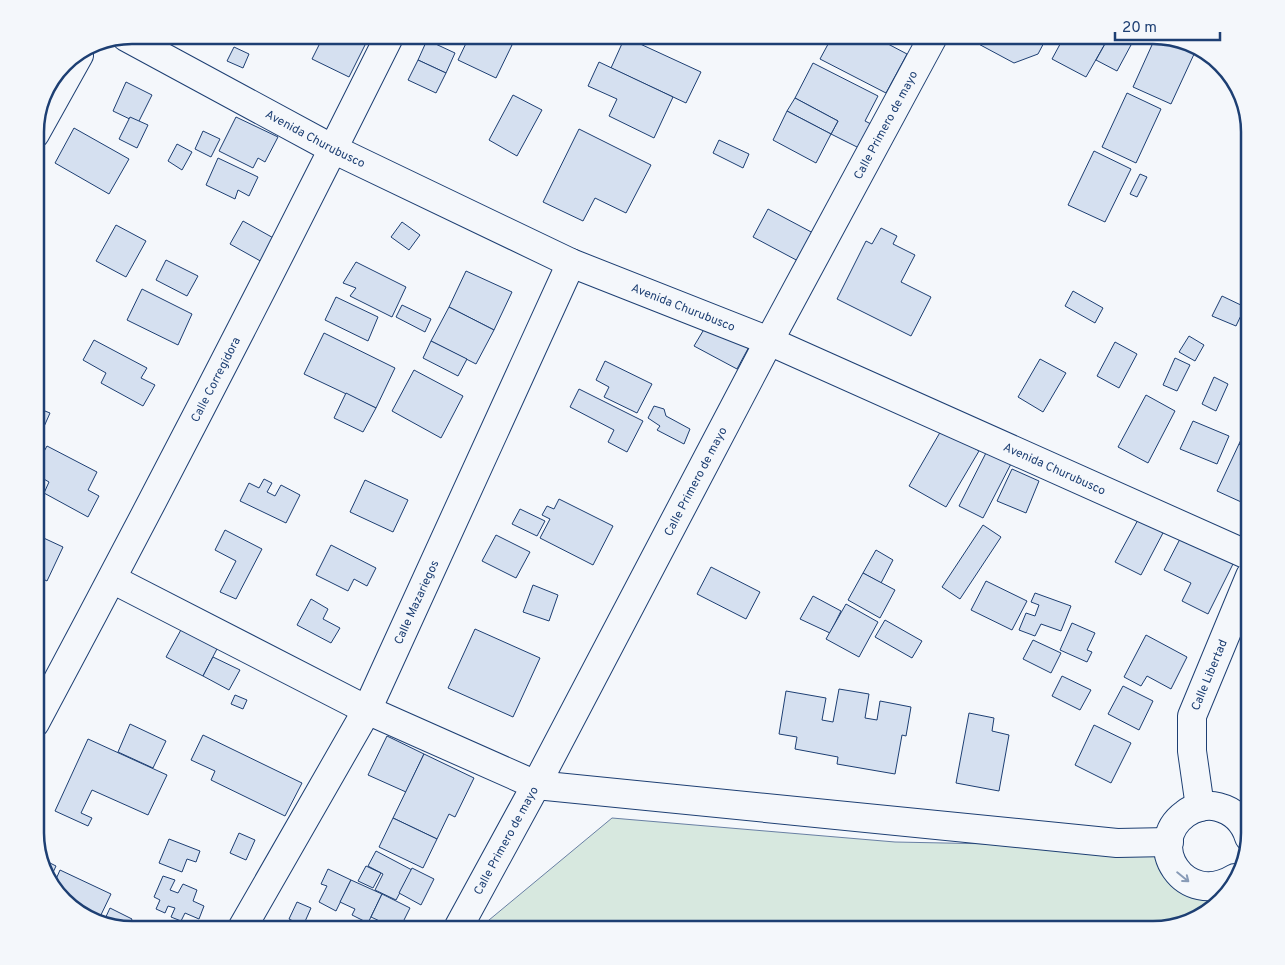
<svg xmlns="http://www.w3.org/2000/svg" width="1285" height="965" font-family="Overpass,sans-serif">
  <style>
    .green { fill: #d7e8df; stroke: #687fa3 }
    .building { fill: #d5e0f0; stroke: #1d3f73 }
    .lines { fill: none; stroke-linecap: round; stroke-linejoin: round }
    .minor-casing { stroke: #1d3f73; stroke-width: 30 }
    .tertiary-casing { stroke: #1d3f73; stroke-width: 30 }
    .minor { stroke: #f4f7fb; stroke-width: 28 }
    .tertiary { stroke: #f4f7fb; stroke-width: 28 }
    .oneway { stroke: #889bb7 }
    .labels { text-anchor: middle; stroke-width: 4; stroke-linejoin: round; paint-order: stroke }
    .street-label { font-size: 12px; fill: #1d3f73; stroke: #f4f7fb }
    .rim { fill: none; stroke: #1d3f73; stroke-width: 2.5 }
  </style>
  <rect width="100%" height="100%" fill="#f4f7fb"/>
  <path class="green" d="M 612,818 L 895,842 L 1142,847 L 1215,905 L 1196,920 L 1153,930 L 477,930 Z"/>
  <g class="building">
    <path d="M 324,35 L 370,35 L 349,77 L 312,59 Z"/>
    <path d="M 470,35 L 488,35 L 512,45 L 496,78 L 458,60 Z"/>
    <path d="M 503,35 L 523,35 L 520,43 Z"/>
    <path d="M 833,35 L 871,35 L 907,54 L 886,93 L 820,59 Z"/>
    <path d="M 976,35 L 1048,35 L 1038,54 L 1014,63 L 973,41 Z"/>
    <path d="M 1065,35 L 1110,35 L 1086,77 L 1052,59 Z"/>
    <path d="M 1110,35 L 1131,45 L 1117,71 L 1096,60 Z"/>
    <path d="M 1156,36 L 1195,52 L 1171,104 L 1133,87 Z"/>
    <path d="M 625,37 L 701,72 L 686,103 L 611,68 Z"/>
    <path d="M 427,40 L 455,53 L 446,73 L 418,60 Z"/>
    <path d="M 234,47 L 249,54 L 243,68 L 227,61 Z"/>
    <path d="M 418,60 L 446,73 L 436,93 L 408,80 Z"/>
    <path d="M 599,62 L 673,97 L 654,138 L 609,116 L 617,99 L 588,86 Z"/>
    <path d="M 813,63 L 878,96 L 865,121 L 875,126 L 863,150 L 831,134 L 838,121 L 795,98 Z"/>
    <path d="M 126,82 L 152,95 L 138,123 L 113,111 Z"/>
    <path d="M 1127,93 L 1161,109 L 1136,163 L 1102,147 Z"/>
    <path d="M 513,95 L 542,110 L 517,156 L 489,140 Z"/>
    <path d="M 795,98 L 838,121 L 831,134 L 787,111 Z"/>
    <path d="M 787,111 L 831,134 L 816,163 L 773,140 Z"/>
    <path d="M 130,117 L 148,125 L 137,148 L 119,139 Z"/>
    <path d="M 236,117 L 278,137 L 265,162 L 258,158 L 253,168 L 219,151 Z"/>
    <path d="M 74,128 L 129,159 L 109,194 L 55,163 Z"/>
    <path d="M 579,129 L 651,165 L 626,213 L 595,198 L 583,221 L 543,202 Z"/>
    <path d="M 203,131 L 220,139 L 211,157 L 195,149 Z"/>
    <path d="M 719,140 L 749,154 L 743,168 L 713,153 Z"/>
    <path d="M 177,144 L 192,152 L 182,170 L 168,161 Z"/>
    <path d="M 1094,151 L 1131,169 L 1105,222 L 1068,205 Z"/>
    <path d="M 218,158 L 258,177 L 249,196 L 238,190 L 235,199 L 206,185 Z"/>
    <path d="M 1140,174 L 1147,177 L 1137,197 L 1130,194 Z"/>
    <path d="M 768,209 L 815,234 L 800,262 L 753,237 Z"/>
    <path d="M 243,221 L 277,240 L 264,263 L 230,244 Z"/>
    <path d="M 402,222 L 420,235 L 409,250 L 391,237 Z"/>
    <path d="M 116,225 L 146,241 L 126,277 L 96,261 Z"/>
    <path d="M 881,228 L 897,236 L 893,244 L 915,255 L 901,282 L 931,297 L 911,336 L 837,299 L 866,241 L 872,244 Z"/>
    <path d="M 166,260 L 198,276 L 187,296 L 156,280 Z"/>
    <path d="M 356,262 L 406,287 L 392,317 L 350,296 L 356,288 L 343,283 Z"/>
    <path d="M 466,271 L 512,292 L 494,330 L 449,307 Z"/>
    <path d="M 142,289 L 192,314 L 178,345 L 127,320 Z"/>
    <path d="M 1073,291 L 1103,308 L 1095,323 L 1065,306 Z"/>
    <path d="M 1222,296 L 1245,307 L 1236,326 L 1212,316 Z"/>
    <path d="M 336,297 L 378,317 L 368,341 L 325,320 Z"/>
    <path d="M 402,305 L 431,319 L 425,332 L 396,317 Z"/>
    <path d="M 449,307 L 494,330 L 476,364 L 431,341 Z"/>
    <path d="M 709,321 L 751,343 L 737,369 L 694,346 Z"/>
    <path d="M 324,333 L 395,368 L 376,408 L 304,374 Z"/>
    <path d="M 1189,336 L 1204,345 L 1195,361 L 1179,352 Z"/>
    <path d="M 94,340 L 147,368 L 141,378 L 155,385 L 143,406 L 101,383 L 106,373 L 83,360 Z"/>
    <path d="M 431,341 L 467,359 L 458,376 L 423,358 Z"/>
    <path d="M 1115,342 L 1137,354 L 1119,388 L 1097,376 Z"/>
    <path d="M 1175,358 L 1190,365 L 1177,391 L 1163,385 Z"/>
    <path d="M 1040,359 L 1066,373 L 1043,412 L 1018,397 Z"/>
    <path d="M 605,361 L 652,384 L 637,413 L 604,397 L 609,387 L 596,380 Z"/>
    <path d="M 414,370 L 463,396 L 441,438 L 392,411 Z"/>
    <path d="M 1214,377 L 1228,384 L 1216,411 L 1202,404 Z"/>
    <path d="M 579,389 L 643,421 L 627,452 L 608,442 L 614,430 L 570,407 Z"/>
    <path d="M 346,393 L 376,408 L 363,432 L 334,418 Z"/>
    <path d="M 1146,395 L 1175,411 L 1148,463 L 1118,447 Z"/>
    <path d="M 654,406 L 664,409 L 666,416 L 690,429 L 684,444 L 657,430 L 660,426 L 648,418 Z"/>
    <path d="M 35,407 L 50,413 L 35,447 Z"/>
    <path d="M 1250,420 L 1250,450 L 1239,444 Z"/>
    <path d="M 1193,421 L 1229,436 L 1217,464 L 1180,449 Z"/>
    <path d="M 942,429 L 979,451 L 946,507 L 909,486 Z"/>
    <path d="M 1239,444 L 1250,450 L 1250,506 L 1217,491 Z"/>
    <path d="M 47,446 L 97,472 L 88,490 L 99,496 L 88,517 L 44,493 L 49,482 L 35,474 L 35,468 Z"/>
    <path d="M 989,447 L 1013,460 L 983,518 L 959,506 Z"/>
    <path d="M 1012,469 L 1039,481 L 1026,513 L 997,501 Z"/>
    <path d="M 264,479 L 272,483 L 267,492 L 275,496 L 281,485 L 300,495 L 286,523 L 240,501 L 249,483 L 259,488 Z"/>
    <path d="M 365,480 L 408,500 L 393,532 L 350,512 Z"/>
    <path d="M 559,499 L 613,526 L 593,565 L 540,538 L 550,519 L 542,515 L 547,506 L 554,509 Z"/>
    <path d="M 520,509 L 545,521 L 537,536 L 512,524 Z"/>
    <path d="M 1139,518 L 1164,531 L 1141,575 L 1115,562 Z"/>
    <path d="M 983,525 L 1001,537 L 960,599 L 942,587 Z"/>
    <path d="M 225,530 L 262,549 L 236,599 L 220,592 L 236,561 L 215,550 Z"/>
    <path d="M 35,534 L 63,547 L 47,581 L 35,575 Z"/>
    <path d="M 496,535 L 530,552 L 516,578 L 482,561 Z"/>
    <path d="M 1181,537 L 1234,562 L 1208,614 L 1182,601 L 1191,583 L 1164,570 Z"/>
    <path d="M 331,545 L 376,568 L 367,586 L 354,579 L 348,591 L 316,575 Z"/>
    <path d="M 876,550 L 893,560 L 881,583 L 863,573 Z"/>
    <path d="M 711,567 L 760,592 L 746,619 L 697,594 Z"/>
    <path d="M 863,573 L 895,590 L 880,618 L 848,600 Z"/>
    <path d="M 986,581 L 1027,601 L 1012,630 L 971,610 Z"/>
    <path d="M 533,585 L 558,595 L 549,621 L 523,612 Z"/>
    <path d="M 1035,593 L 1071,606 L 1061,631 L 1041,624 L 1035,636 L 1019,630 L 1026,613 L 1035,616 L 1039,605 L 1031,602 Z"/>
    <path d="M 813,596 L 841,611 L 830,633 L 800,619 Z"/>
    <path d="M 311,599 L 328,609 L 323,619 L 340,628 L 331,643 L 297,625 Z"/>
    <path d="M 846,604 L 878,622 L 859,657 L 826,639 Z"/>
    <path d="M 885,620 L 922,641 L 912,658 L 875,637 Z"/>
    <path d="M 1072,623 L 1095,633 L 1087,650 L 1092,652 L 1087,662 L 1060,650 Z"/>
    <path d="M 182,628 L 218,647 L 203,676 L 166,657 Z"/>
    <path d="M 475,629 L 540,658 L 513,717 L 448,688 Z"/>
    <path d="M 1146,635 L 1187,657 L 1171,689 L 1147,676 L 1141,686 L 1124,677 Z"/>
    <path d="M 1033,640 L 1061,653 L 1051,673 L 1023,659 Z"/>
    <path d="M 213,657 L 240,670 L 229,690 L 203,676 Z"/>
    <path d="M 1062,676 L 1091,690 L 1080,710 L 1052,696 Z"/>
    <path d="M 1123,686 L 1153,701 L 1139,730 L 1108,714 Z"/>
    <path d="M 839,689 L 869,694 L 865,718 L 877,720 L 880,701 L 911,707 L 906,736 L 902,735 L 895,774 L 837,764 L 838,757 L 795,749 L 797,737 L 779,734 L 786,691 L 826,698 L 822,720 L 833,722 Z"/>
    <path d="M 235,695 L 247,700 L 243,709 L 231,704 Z"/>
    <path d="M 969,713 L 994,718 L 992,731 L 1009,735 L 999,791 L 956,783 Z"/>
    <path d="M 130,724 L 166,741 L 153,768 L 118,752 Z"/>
    <path d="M 1094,725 L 1131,743 L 1111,783 L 1075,765 Z"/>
    <path d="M 203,735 L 302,783 L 285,816 L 211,780 L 215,771 L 191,760 Z"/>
    <path d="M 387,736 L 424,754 L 406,792 L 368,775 Z"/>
    <path d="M 88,739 L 167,775 L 148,815 L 92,790 L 81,813 L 92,818 L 88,826 L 55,811 Z"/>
    <path d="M 424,754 L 474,778 L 455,817 L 449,814 L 437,839 L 393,818 Z"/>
    <path d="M 393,818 L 437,839 L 423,868 L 379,847 Z"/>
    <path d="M 239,833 L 255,840 L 246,860 L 230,853 Z"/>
    <path d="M 169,839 L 200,851 L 196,862 L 187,859 L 182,872 L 159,863 Z"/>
    <path d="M 376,851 L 412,870 L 396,900 L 375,890 L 383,874 L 368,866 Z"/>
    <path d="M 40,858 L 56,866 L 49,881 L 45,876 Z"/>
    <path d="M 366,866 L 381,873 L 373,888 L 358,881 Z"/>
    <path d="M 412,868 L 434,879 L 421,905 L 399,893 Z"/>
    <path d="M 328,869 L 351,880 L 336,911 L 319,902 L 327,886 L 321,884 Z"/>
    <path d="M 60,870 L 111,894 L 99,919 L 73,910 L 53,886 Z"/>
    <path d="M 163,876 L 175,880 L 170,890 L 178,893 L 183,884 L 197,890 L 193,901 L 204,906 L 199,919 L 185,913 L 181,921 L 171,917 L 175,908 L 168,906 L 165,913 L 156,909 L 160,900 L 154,897 Z"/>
    <path d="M 351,880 L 382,894 L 368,923 L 352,915 L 355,909 L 340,902 Z"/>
    <path d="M 382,894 L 410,908 L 399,930 L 371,917 Z"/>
    <path d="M 297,902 L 311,908 L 303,926 L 289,919 Z"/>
    <path d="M 110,908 L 132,919 L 128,929 L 104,921 Z"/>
  </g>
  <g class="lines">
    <defs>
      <g id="minor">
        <path id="s1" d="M 126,37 L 333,149 L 571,263 L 769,341 L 1250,556"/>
        <path d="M 35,134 L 79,55"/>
        <path d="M 112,579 L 367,710 L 536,785 L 1117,843 L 1169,842"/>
        <path id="s2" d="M 35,723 C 157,495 275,266 390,35"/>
        <path id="s3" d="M 1200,807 L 1192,751 L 1192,716 L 1250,576"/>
        <path d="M 1235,878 C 1184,909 1144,844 1185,814 C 1194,807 1207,804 1218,807 C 1234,811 1244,821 1249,837"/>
        <path id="s4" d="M 241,930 L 367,710 L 571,263"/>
      </g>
      <g id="tertiary">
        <path id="s5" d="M 457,930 L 536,785 L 769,341 L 934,35"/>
      </g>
    </defs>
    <use href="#minor" class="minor-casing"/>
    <use href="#tertiary" class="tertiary-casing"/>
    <use href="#minor" class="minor"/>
    <use href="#tertiary" class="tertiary"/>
  </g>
  <defs><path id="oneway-shaft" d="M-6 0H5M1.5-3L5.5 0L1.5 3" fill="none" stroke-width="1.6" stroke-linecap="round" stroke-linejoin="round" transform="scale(1.25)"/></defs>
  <use class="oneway" href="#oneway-shaft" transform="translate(1183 877) rotate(39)"/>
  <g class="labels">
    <g class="street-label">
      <text dy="4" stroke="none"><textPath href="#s5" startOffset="912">Calle Primero de mayo</textPath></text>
      <text dy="4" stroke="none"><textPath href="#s1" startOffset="215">Avenida Churubusco</textPath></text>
      <text dy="4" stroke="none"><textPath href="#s1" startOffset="620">Avenida Churubusco</textPath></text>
      <text dy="4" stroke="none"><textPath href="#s2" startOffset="388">Calle Corregidora</textPath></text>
      <text dy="4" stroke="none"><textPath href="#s1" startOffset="1025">Avenida Churubusco</textPath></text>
      <text dy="4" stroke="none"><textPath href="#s5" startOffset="508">Calle Primero de mayo</textPath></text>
      <text dy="4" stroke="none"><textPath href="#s4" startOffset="372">Calle Mazariegos</textPath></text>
      <text dy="4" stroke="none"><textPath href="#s3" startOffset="136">Calle Libertad</textPath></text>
      <text dy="4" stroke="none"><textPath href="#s5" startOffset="102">Calle Primero de mayo</textPath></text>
    </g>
  </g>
  <path d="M0 0H1285V965H0ZM132 44H1153A88 88 0 0 1 1241 132V833A88 88 0 0 1 1153 921H132A88 88 0 0 1 44 833V132A88 88 0 0 1 132 44Z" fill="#f4f7fb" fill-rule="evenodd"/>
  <path class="rim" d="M132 44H1153A88 88 0 0 1 1241 132V833A88 88 0 0 1 1153 921H132A88 88 0 0 1 44 833V132A88 88 0 0 1 132 44Z"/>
  <path d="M1115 32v8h105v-8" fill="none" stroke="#1d3f73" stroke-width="2.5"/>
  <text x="1122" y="32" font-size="15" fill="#1d3f73" stroke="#f4f7fb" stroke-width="4" paint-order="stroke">20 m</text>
</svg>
